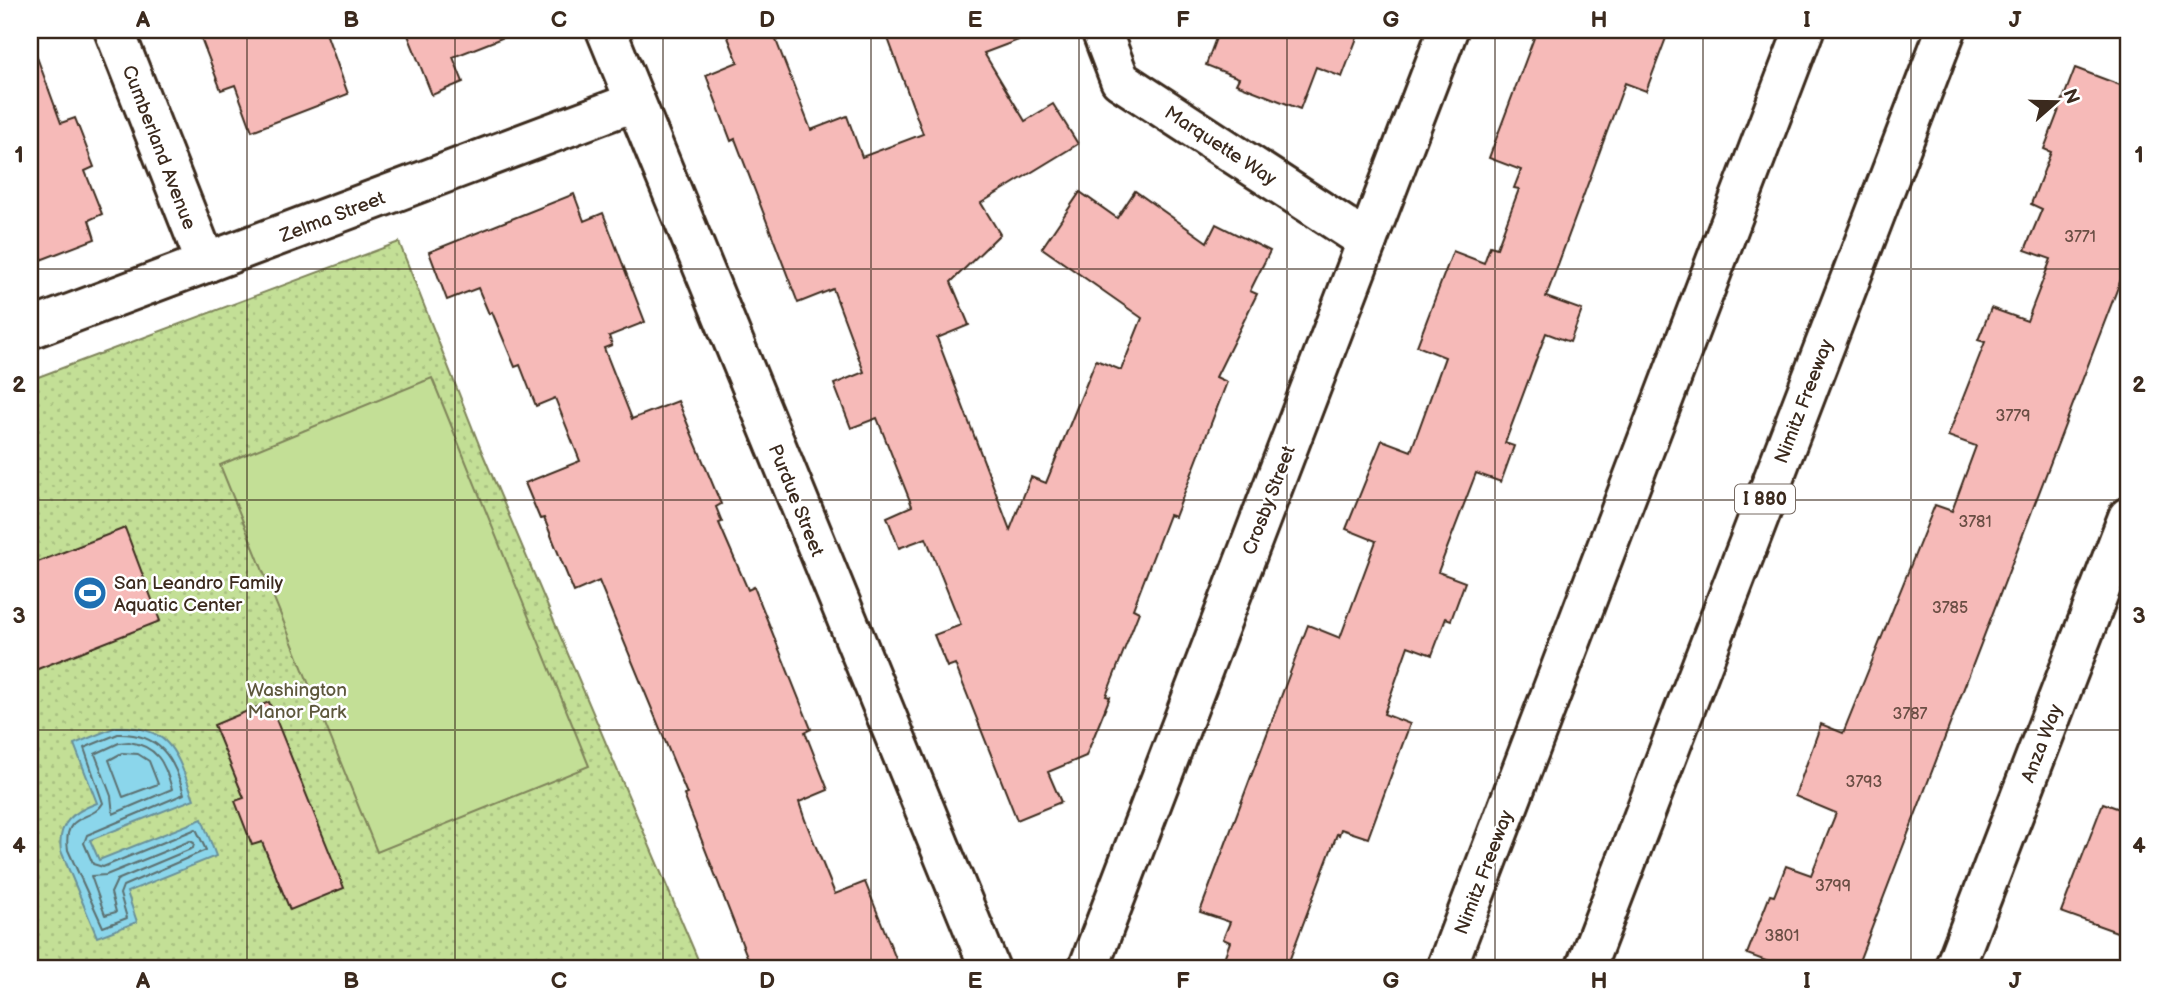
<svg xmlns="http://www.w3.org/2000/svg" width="2158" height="999" font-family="'Balsamiq Sans',sans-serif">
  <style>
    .grass { fill: url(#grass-dots); stroke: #7f845a; stroke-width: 2 }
    .garden { fill: #c3df96; stroke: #7f845a; stroke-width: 2 }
    .water { fill: #8bd6eb; stroke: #6b9199; stroke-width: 2 }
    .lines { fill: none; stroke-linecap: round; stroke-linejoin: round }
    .shore { stroke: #5b6f70; stroke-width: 2 }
    .building { fill: #f6bab8; stroke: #3b2a1e; stroke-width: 2 }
    .minor-casing { stroke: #3b2a1e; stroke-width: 44 }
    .highway-casing { stroke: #3b2a1e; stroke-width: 44 }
    .minor { stroke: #fff; stroke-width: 38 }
    .highway { stroke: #fff; stroke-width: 38 }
    .grid { fill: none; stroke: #3b2a1e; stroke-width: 2; stroke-opacity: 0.55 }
    .labels { text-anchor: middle; stroke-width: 5; stroke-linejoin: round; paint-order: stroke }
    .number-label { font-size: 16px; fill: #6a4e44 }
    .shield { fill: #fff; stroke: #766a62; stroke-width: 2 }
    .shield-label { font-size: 18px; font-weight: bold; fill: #3b2a1e }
    .street-label { font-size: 19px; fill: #3b2a1e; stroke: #fff }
    .poi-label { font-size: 19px; fill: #3b2a1e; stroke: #fff; text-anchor: start }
    .park-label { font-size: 19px; fill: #5d573c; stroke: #fff }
    .neatline { fill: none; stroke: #3b2a1e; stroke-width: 2.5 }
    .grid-label { font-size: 23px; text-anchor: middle; font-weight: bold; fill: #3b2a1e }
  </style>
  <defs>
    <pattern id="grass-dots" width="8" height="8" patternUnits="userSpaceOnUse" patternTransform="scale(1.75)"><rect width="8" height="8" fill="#c3df96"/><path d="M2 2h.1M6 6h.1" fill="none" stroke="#a8c081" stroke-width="1.8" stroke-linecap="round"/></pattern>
  </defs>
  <rect width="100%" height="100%" fill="#fff"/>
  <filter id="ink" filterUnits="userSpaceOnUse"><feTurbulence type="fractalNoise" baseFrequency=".0143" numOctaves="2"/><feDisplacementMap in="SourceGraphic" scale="14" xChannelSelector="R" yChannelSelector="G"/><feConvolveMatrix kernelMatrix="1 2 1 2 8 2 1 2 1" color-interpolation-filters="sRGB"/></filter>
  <g filter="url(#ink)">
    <path class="grass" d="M 399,242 L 482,452 L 702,969 L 30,969 L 30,380 Z"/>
    <path class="garden" d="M 432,378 L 589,766 L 377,852 L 220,465 Z"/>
    <path class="water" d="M 116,727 C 172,725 177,755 194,799 L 90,840 L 99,860 L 202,819 L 216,856 L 127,892 L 137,922 L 97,937 L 61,851 C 57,823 73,812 97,803 L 74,744 Z"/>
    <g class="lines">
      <g class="shore">
        <path d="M 118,734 C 159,733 174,757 184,794 L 87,835 L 84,843 L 93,864 L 103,867 L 196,829 L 206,850 L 123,886 L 120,894 L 127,918 L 103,927 L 68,850 C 62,811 93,822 103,803 L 84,748 Z"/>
        <path d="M 129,742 C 157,746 165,763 172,789 L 113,814 L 111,796 L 95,754 L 119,743 Z"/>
        <path d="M 122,753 L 138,754 L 149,761 L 158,784 L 123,797 L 109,760 Z"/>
        <path d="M 190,841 L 194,843 L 193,848 L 117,880 L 111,893 L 116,912 L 105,915 L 91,876 L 106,875 Z"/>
      </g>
    </g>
    <g class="building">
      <path d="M 198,30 L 325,30 L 348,94 L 252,131 L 235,85 L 221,90 Z"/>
      <path d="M 406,30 L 516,30 L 517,32 L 453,57 L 463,82 L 432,95 Z"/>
      <path d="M 725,30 L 772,30 L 811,130 L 847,116 L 862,157 L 923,134 L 885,30 L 1037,30 L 1037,33 L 984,53 L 1025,121 L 1053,104 L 1078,144 L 981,203 L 1000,234 L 951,282 L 969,325 L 937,338 L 1010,530 L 1031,477 L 1046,483 L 1096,360 L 1121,370 L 1142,318 L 1042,248 L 1080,192 L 1117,218 L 1135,191 L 1207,242 L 1216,224 L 1270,251 L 1250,291 L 1257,294 L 1216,377 L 1227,382 L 1175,517 L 1169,515 L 1133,609 L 1139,612 L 1106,696 L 1110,697 L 1086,756 L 1048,772 L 1061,802 L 1017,820 L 955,664 L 947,667 L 934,635 L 961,625 L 926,538 L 899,548 L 887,517 L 912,506 L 877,418 L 851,428 L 834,384 L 864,372 L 833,289 L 798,303 L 735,139 L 731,141 L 706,75 L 738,62 Z"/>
      <path d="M 1219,30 L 1360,30 L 1342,77 L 1316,67 L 1300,109 L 1236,84 L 1239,78 L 1206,65 Z"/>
      <path d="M 1537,30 L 1669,30 L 1646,91 L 1625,83 L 1546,297 L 1582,310 L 1570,342 L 1546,333 L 1505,443 L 1514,446 L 1501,482 L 1476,473 L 1438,572 L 1465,582 L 1451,620 L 1446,618 L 1432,655 L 1408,646 L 1384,714 L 1410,724 L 1368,838 L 1341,829 L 1339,835 L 1337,834 L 1286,969 L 1220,969 L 1230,942 L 1223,939 L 1230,922 L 1200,912 L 1308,625 L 1340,638 L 1376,541 L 1346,529 L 1382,440 L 1411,451 L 1445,357 L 1417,346 L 1453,251 L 1484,263 L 1490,246 L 1497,248 L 1519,189 L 1514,188 L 1521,170 L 1489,158 Z"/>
      <path d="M 34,49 L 61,123 L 75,118 L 94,167 L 85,171 L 102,214 L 89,220 L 95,239 L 30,264 L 30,50 Z"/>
      <path d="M 2075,68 L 2128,88 L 2128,261 L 1856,969 L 1766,969 L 1769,962 L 1747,954 L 1770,895 L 1774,896 L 1786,866 L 1811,875 L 1836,813 L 1795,796 L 1821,724 L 1843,733 L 1935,505 L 1952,511 L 1976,446 L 1948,436 L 1985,342 L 1978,340 L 1991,308 L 2027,321 L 2051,259 L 2025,250 L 2042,209 L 2031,204 L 2051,152 L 2044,149 Z"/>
      <path d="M 574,194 L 584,221 L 603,213 L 645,322 L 609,336 L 612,345 L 604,348 L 632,419 L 678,401 L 721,504 L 716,507 L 722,522 L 719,523 L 748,590 L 754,587 L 811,729 L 805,732 L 828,790 L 799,802 L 805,820 L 835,894 L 865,882 L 900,969 L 752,969 L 684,795 L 687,794 L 599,581 L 574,592 L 544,518 L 540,519 L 525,483 L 580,461 L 555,398 L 536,406 L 520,365 L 515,367 L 492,312 L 489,314 L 478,288 L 447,300 L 429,252 Z"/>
      <path d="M 125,528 L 160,621 L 30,672 L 30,565 Z"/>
      <path d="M 269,702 L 344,888 L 290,910 L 262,842 L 252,845 L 235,801 L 244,798 L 214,725 Z"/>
      <path d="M 2103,803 L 2128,812 L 2128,936 L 2061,912 Z"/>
    </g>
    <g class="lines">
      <defs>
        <g id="minor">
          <path d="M 114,30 L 206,263"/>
          <path d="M 606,30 L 990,969"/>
          <path d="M 1101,30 L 1120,80 L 1367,241"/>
          <path d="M 30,329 L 634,102"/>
          <path d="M 1088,969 L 1448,30"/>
          <path d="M 1954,969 L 2128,517"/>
        </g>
        <g id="highway">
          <path d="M 1446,969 L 1804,30"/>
          <path d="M 1585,969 L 1946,30"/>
        </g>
      </defs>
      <use href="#minor" class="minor-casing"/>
      <use href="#highway" class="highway-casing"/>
      <use href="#minor" class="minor"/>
      <use href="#highway" class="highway"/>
    </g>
  </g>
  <path class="grid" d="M 247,30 L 247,969M 455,30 L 455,969M 663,30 L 663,969M 871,30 L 871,969M 1079,30 L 1079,969M 1287,30 L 1287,969M 1495,30 L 1495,969M 1703,30 L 1703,969M 1911,30 L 1911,969M 30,269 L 2128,269M 30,500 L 2128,500M 30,730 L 2128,730"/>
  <defs>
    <symbol id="stadium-disc" viewBox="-11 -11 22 22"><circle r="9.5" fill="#1f6fb2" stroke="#fff"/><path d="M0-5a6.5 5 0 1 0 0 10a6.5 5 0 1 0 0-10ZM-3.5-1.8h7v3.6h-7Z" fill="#fff"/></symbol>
  </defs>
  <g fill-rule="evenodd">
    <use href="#stadium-disc" x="71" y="574" width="38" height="38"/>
  </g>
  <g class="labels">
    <g class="number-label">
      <text x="2080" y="242">3771</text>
      <text x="2013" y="421">3779</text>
      <text x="1975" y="527">3781</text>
      <text x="1950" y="613">3785</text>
      <text x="1910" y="719">3787</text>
      <text x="1864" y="787">3793</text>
      <text x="1833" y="891">3799</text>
      <text x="1782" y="941">3801</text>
    </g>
    <rect class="shield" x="1735" y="484.5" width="60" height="29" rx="5"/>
    <g class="shield-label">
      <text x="1765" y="505">I 880</text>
    </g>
    <g class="street-label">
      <text transform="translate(1221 145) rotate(33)" y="7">Marquette Way</text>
      <text transform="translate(160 147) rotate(69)" y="7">Cumberland Avenue</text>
      <text transform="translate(332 216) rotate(-21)" y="7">Zelma Street</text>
      <text transform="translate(1803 401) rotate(-69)" y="7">Nimitz Freeway</text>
      <text transform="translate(797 500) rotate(68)" y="7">Purdue Street</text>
      <text transform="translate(1268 500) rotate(-69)" y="7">Crosby Street</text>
      <text transform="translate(2041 743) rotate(-69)" y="7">Anza Way</text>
      <text transform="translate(1483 872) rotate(-69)" y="7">Nimitz Freeway</text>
    </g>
    <g class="poi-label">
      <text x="114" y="589">San Leandro Family<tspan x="114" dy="22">Aquatic Center</tspan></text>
    </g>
    <g class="park-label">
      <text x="297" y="696">Washington<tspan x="297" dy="22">Manor Park</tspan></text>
    </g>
  </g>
  <rect width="2158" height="999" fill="none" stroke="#fff" stroke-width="77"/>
  <g transform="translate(2056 102) rotate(70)" stroke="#ffffff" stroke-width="5" paint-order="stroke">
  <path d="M0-5L12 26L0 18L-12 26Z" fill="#3b2a1e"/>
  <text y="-10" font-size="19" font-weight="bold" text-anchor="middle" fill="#3b2a1e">N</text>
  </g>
  <rect x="38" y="38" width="2082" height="922" class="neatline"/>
  <g class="grid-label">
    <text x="143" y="27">A</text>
    <text x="351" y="27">B</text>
    <text x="559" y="27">C</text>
    <text x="767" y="27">D</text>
    <text x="975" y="27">E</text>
    <text x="1183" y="27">F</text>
    <text x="1391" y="27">G</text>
    <text x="1599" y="27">H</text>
    <text x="1807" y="27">I</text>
    <text x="2015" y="27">J</text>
    <text x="19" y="162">1</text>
    <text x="2139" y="162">1</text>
    <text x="19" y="392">2</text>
    <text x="2139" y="392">2</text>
    <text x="19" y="623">3</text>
    <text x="2139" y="623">3</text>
    <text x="19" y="853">4</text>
    <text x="2139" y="853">4</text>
    <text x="143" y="988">A</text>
    <text x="351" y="988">B</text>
    <text x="559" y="988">C</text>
    <text x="767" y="988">D</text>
    <text x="975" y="988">E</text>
    <text x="1183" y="988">F</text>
    <text x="1391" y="988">G</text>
    <text x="1599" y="988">H</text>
    <text x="1807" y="988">I</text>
    <text x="2015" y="988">J</text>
  </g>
</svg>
